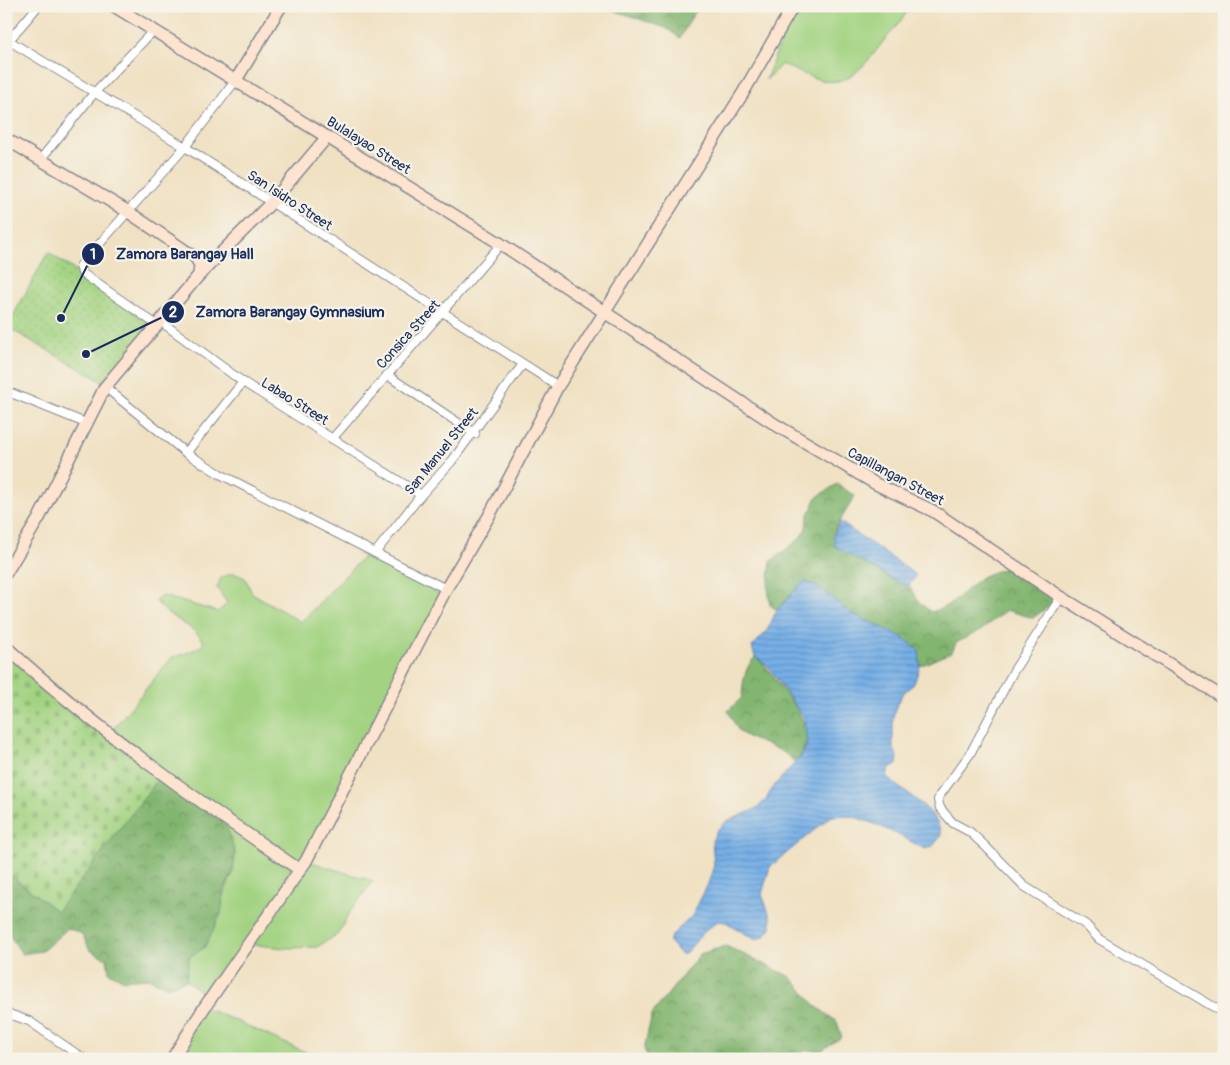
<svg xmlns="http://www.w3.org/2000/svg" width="1230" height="1065" font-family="Pangolin,sans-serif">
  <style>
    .grass { fill: #a3d382; stroke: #5f8170 }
    .forest { fill: url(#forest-crowns); stroke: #4e7267 }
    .cemetery { fill: url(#cemetery-stones); stroke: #5f8170 }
    .park { fill: url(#park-dots); stroke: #5f8170 }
    .water { fill: url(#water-rules); stroke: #486fa2 }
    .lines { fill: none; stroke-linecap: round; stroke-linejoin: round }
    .street-casing { stroke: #868890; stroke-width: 10 }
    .secondary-casing { stroke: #868890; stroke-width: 14 }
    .street { stroke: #fff; stroke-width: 8 }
    .secondary { stroke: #fde4d0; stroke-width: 11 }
    .labels { text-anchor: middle; stroke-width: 4.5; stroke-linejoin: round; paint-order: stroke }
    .street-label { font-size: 14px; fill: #1b2f5e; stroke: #f7f3e8 }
    .leader { fill: none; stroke: #1b2f5e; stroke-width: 2 }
    .callout-dot { fill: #1b2f5e; stroke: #f7f3e8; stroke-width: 2 }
    .mark-label { font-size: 15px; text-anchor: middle; font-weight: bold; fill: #fff }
    .callout-label { font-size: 15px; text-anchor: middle; font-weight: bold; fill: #1b2f5e; stroke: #f7f3e8; stroke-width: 4.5; stroke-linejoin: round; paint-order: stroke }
  </style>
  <defs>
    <pattern id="forest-crowns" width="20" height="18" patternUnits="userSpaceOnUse" patternTransform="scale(1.25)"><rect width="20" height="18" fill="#82b570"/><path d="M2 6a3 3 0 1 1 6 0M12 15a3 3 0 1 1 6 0" fill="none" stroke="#6a945f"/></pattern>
    <pattern id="cemetery-stones" width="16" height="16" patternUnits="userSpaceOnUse" patternTransform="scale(1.25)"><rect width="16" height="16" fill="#a3d382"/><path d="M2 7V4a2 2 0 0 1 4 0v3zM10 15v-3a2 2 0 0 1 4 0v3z" fill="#8cb573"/></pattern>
    <pattern id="park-dots" width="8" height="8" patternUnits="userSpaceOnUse" patternTransform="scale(1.25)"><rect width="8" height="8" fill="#a3d382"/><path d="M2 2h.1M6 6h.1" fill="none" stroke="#8cb573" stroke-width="1.8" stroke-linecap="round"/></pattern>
    <pattern id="water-rules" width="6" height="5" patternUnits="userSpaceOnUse" patternTransform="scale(1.25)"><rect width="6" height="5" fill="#76afe6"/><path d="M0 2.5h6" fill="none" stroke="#608fbe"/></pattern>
  </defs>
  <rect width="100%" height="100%" fill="#f7f3e8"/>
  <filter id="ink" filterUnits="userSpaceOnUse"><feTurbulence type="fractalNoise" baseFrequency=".02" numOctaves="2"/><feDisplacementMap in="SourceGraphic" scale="10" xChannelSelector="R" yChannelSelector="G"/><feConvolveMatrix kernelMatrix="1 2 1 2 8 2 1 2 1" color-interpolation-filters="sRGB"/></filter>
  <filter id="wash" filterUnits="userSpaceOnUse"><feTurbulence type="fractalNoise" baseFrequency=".0096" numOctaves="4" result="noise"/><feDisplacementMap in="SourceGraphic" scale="20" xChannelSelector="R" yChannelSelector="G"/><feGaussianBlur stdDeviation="1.12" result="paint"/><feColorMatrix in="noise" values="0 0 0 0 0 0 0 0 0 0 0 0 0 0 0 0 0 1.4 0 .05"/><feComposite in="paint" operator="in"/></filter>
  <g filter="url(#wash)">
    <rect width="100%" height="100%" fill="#f0e1c3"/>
    <g class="grass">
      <path d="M 794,6 L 910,6 C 903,20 891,32 882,43 C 846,91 834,89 782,64 L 766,80 Z"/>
      <path d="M 363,557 L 446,589 L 307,861 L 373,881 L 350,912 L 338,934 L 317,947 L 284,948 L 249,944 L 210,999 L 186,980 L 189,957 C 224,935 216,906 233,873 L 110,733 L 172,657 C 180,656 199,649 204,643 C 193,623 169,620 156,601 L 158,598 L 163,596 L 218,612 L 227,603 L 217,588 L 221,578 L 233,573 L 245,578 L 252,593 L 301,622 Z"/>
      <path d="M 204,1008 C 245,1023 283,1044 323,1059 L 172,1059 Z"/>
    </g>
    <g class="forest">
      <path d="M 601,6 L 698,6 L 680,38 L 666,28 Z"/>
      <path d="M 837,484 L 855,496 L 835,529 L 836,547 L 864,561 L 885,576 L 909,586 L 920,603 L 931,612 C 952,607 965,589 982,577 C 989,573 1002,570 1011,565 L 1061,597 L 1033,618 L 1006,610 L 983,629 L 956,643 L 952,652 L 920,666 L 918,650 C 899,632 876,626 853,614 C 835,604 825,587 804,581 L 777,610 L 770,605 L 768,587 L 771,561 L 797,541 L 805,531 L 809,514 L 817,497 Z"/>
      <path d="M 755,657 C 768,666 770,673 780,686 C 797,710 821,734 795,763 C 782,745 757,745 740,732 C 735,727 732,717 728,711 L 742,697 C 743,681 744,669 755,657 Z"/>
      <path d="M 162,774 L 227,827 L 235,853 L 233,873 L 224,890 L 221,914 L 204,948 L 189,957 L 186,980 L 168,987 L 148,978 L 124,980 L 109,972 L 107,959 L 90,950 L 82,934 L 68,928 L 42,951 L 22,954 L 10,936 L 6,937 L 6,872 L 57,911 Z"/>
      <path d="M 726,946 L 791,977 L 817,1007 L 837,1022 L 842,1037 L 822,1050 L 803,1051 L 802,1059 L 648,1059 L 644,1049 L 652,1014 L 700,954 Z"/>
    </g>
    <path class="cemetery" d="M 6,646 L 162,774 L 57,911 L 6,872 Z"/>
    <path class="park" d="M 48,252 L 155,325 L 110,386 L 7,327 Z"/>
    <g class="water">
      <path d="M 840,522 L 912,572 L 916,576 L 909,586 L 900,583 L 836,547 L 833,536 Z"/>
      <path d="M 804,581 C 825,587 835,604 853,614 C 876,626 899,632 919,650 L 920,666 L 914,684 L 903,693 L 897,704 L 893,718 L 893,747 L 898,758 L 897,764 L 889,768 L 887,777 C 905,795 939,808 941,836 L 933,846 L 925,849 C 904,838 852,808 830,817 L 770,867 L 762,894 L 771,919 L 771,928 L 764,937 L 754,939 L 726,922 L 718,921 L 704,932 L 685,954 L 681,954 L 669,942 L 671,936 L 692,916 L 708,884 L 714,865 L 712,841 L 717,830 L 727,821 L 756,809 L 766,800 L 772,788 L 803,754 L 807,744 L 804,718 L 768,666 L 755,657 L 752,647 L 766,632 L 777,610 Z"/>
    </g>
  </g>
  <g filter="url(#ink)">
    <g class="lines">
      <defs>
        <g id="street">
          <path d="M 6,39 L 185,147 L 558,386"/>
          <path d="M 6,44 L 38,6"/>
          <path d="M 40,160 L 95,92 L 153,31"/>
          <path d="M 160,321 L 243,382 L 421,495"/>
          <path d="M 157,325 L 82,273 L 80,266 L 185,147 L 236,80"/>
          <path d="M 387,375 L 475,434"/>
          <path d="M 105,387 L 186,453 L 220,474 L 446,589"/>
          <path d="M 6,391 L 88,424"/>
          <path d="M 332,439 L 501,244"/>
          <path d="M 186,453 L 243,382"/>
          <path d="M 375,553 L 421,495 L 452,461 L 523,364"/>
          <path d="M 1061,597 L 1013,672 L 970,754 L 940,795 L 938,800 L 940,808 L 953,823 L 970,832 L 985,846 L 1024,886 L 1086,925 L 1099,939 L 1224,1013"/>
          <path d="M 6,1013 L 29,1021 L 84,1059"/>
        </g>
        <g id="secondary">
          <path d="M 114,6 L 501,244 L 776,425 L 876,484 L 933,511 L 1061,597 L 1224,698"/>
          <path d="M 236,80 L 281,6"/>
          <path d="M 6,139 L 127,211 L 196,258 L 200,265 L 199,275"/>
          <path d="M 6,573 L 39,518 L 105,387 L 199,275 L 272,202 L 327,137"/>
          <path d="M 6,647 C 97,730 198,801 300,870"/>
          <path d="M 172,1059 L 204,1008 L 306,861 L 446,589 L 489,516 L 558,386 L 743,93 L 793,6"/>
        </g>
      </defs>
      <use href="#street" class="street-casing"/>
      <use href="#secondary" class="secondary-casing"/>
      <use href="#street" class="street"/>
      <use href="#secondary" class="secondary"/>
    </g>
  </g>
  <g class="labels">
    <g class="street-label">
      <text transform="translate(369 145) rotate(32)" y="5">Bulalayao Street</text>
      <text transform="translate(290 200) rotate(33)" y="5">San Isidro Street</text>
      <text transform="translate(408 334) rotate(-48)" y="5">Consica Street</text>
      <text transform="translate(295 401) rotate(32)" y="5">Labao Street</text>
      <text transform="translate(441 451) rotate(-51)" y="5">San Manuel Street</text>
      <text transform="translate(896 476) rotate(28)" y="5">Capillangan Street</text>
    </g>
  </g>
  <path class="leader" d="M61 318L93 254M86 354L173 312"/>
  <g class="callout-dot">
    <circle cx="61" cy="318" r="5"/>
    <circle cx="86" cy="354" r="5"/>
    <circle cx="93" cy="254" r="12"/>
    <circle cx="173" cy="312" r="12"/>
  </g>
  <g class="mark-label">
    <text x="93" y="259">1</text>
    <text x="173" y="317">2</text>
  </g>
  <g class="callout-label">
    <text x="185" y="259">Zamora Barangay Hall</text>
    <text x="290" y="317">Zamora Barangay Gymnasium</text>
  </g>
  <rect width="1230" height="1065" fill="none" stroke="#f7f3e8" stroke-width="25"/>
</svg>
